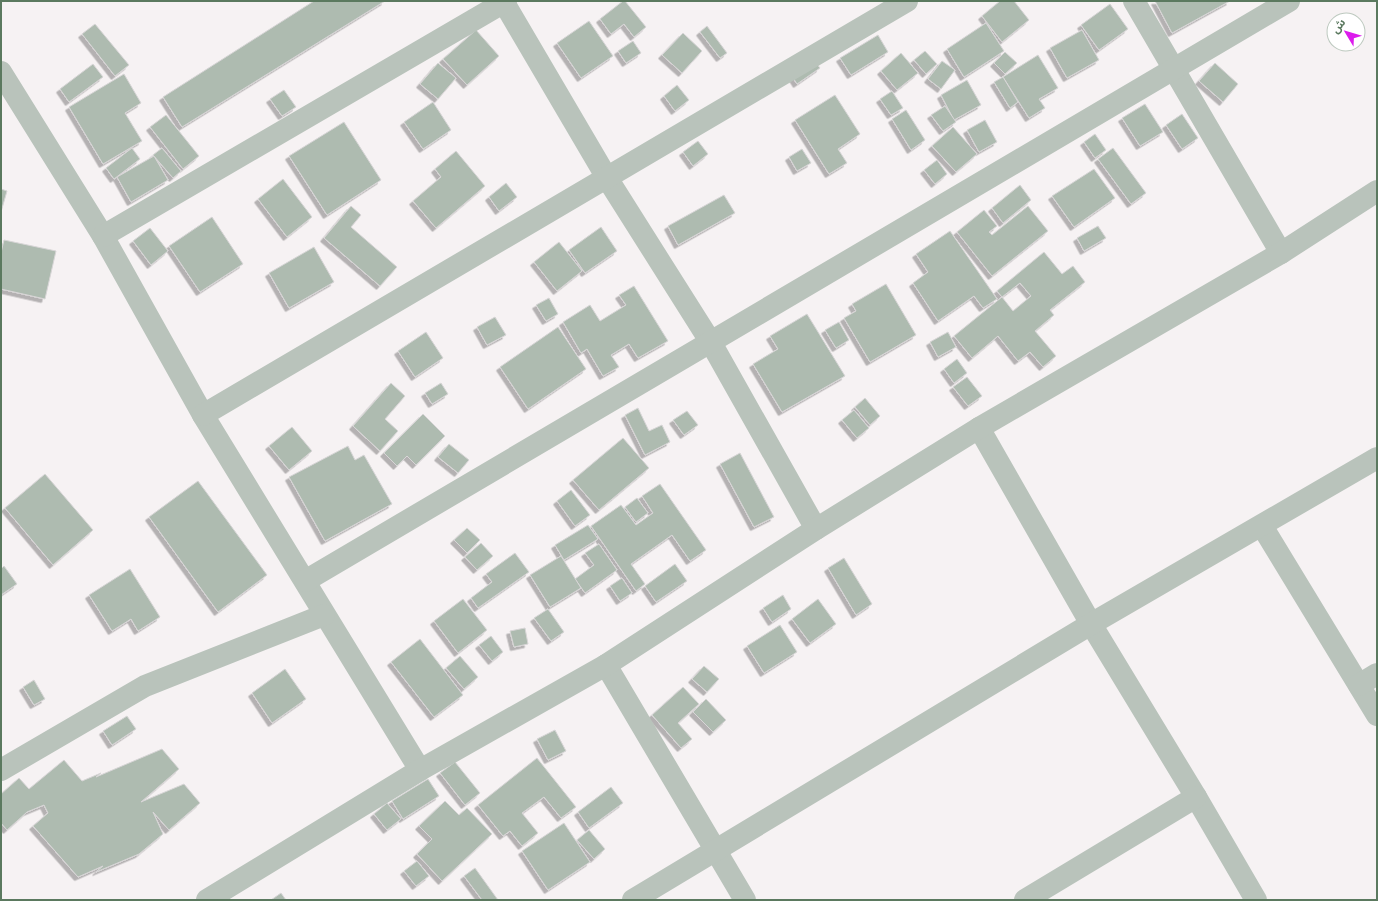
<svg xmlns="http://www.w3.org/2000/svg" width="1378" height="901" font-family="'IBM Plex Sans','Noto Sans Arabic',sans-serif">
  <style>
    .building { fill: #aebbb0; stroke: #d7d5d6; filter: url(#shadow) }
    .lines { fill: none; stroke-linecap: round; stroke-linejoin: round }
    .minor { stroke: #b9c3bb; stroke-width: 22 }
  </style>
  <defs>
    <filter id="shadow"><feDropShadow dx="-3.5" dy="3.5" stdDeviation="0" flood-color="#0004"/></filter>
  </defs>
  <rect width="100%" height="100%" fill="#f6f2f3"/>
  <g class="building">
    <path d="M 314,1 L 385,1 L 182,127 L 163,97 Z"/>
    <path d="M 623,1 L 625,1 L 646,27 L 634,37 L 624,24 L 611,34 L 600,19 Z"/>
    <path d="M 1000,1 L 1014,1 L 1029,20 L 1002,42 L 982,16 Z"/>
    <path d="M 1155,1 L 1230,1 L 1172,33 Z"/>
    <path d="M 1110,4 L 1128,29 L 1099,50 L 1081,25 Z"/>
    <path d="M 589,21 L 613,56 L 581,78 L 557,43 Z"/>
    <path d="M 986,23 L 1004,51 L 964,77 L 947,49 Z"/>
    <path d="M 95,24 L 129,65 L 115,76 L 82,34 Z"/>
    <path d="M 707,26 L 727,53 L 720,58 L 700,32 Z"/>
    <path d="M 476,30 L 499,56 L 467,85 L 443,59 Z"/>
    <path d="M 1082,30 L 1099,60 L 1067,78 L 1050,48 Z"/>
    <path d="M 683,33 L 702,51 L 682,73 L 662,55 Z"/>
    <path d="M 878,35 L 888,52 L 851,75 L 840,58 Z"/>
    <path d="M 633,41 L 641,53 L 626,63 L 618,51 Z"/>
    <path d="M 925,51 L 937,64 L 926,74 L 914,60 Z"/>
    <path d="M 1005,52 L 1017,63 L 1005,74 L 994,63 Z"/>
    <path d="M 901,53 L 918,73 L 897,90 L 881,71 Z"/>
    <path d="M 1038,55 L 1058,88 L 1039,99 L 1045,108 L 1029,118 L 1003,77 Z"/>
    <path d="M 812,58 L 820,68 L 797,84 L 790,73 Z"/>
    <path d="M 942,61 L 955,70 L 941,89 L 928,79 Z"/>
    <path d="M 438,63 L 456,78 L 438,99 L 420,84 Z"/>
    <path d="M 1215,63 L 1238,84 L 1223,102 L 1199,81 Z"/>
    <path d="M 93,64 L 103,77 L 69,102 L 60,89 Z"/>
    <path d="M 124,74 L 141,103 L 125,113 L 142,141 L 103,164 L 69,107 Z"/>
    <path d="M 1003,77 L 1018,102 L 1010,108 L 994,82 Z"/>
    <path d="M 967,80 L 981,105 L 954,120 L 941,95 Z"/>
    <path d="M 677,85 L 689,100 L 675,111 L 664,96 Z"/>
    <path d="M 284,90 L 296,107 L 282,116 L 270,99 Z"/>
    <path d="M 892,91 L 903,108 L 891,115 L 880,99 Z"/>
    <path d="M 835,95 L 860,134 L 838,149 L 847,163 L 829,174 L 795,120 Z"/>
    <path d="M 433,102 L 451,130 L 423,149 L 404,122 Z"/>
    <path d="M 1145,104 L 1163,132 L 1140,146 L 1122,118 Z"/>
    <path d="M 945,106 L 956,122 L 943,131 L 931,115 Z"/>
    <path d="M 906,110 L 925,140 L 911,150 L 892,119 Z"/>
    <path d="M 1182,114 L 1198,138 L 1182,149 L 1166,125 Z"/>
    <path d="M 166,115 L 199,156 L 183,169 L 150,127 Z"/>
    <path d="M 985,120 L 997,142 L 979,152 L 967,130 Z"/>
    <path d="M 344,122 L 381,180 L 327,215 L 289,156 Z"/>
    <path d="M 953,127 L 977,154 L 956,172 L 932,146 Z"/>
    <path d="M 1095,134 L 1106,150 L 1095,158 L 1084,142 Z"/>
    <path d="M 698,141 L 708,154 L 693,166 L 683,152 Z"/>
    <path d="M 132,148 L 140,159 L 114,179 L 106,168 Z"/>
    <path d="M 162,148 L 181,171 L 173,178 L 153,155 Z"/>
    <path d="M 1113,148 L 1146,193 L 1131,204 L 1098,159 Z"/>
    <path d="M 802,149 L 811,163 L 797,171 L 789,157 Z"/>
    <path d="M 456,151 L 485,186 L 436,228 L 413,201 L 441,177 L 435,169 Z"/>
    <path d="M 154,156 L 168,180 L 131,202 L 117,177 Z"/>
    <path d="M 937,160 L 947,174 L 935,184 L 924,170 Z"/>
    <path d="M 1094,169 L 1115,198 L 1074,227 L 1052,196 Z"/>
    <path d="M 283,179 L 312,217 L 287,237 L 258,199 Z"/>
    <path d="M 506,183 L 517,197 L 499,211 L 489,197 Z"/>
    <path d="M 1020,185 L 1031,200 L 1003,223 L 992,208 Z"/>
    <path d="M 1,189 L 7,191 L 1,212 Z"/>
    <path d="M 724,195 L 735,213 L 678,245 L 668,226 Z"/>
    <path d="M 351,206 L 361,215 L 351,227 L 397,267 L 380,286 L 324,238 Z"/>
    <path d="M 1028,206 L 1048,231 L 992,276 L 957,232 L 984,210 L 997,226 L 989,232 L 992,235 Z"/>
    <path d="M 212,217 L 243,264 L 200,292 L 169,246 Z"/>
    <path d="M 1098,226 L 1106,238 L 1084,251 L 1077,238 Z"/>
    <path d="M 601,227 L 617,251 L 585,273 L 569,250 Z"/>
    <path d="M 150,228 L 168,251 L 151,265 L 133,241 Z"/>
    <path d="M 950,231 L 997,299 L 983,308 L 974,296 L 938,321 L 913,283 L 928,272 L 916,254 Z"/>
    <path d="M 4,240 L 56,251 L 45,299 L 1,289 L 1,253 Z"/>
    <path d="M 559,242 L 582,271 L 557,291 L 534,262 Z"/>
    <path d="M 314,247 L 334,282 L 289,308 L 269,273 Z"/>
    <path d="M 1044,252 L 1062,274 L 1073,266 L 1085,282 L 1050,310 L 1054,315 L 1035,331 L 1056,356 L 1043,367 L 1030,352 L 1018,361 L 998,336 L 972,358 L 954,336 L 1002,297 L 1013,311 L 1031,296 L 1020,283 L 1002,297 L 997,291 Z"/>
    <path d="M 886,284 L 916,335 L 870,362 L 844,318 L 856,311 L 852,304 Z"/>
    <path d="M 634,286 L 668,341 L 638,358 L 629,344 L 611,355 L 619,367 L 603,376 L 587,349 L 581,353 L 563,322 L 590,305 L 600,321 L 626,305 L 619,295 Z"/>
    <path d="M 549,298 L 558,314 L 546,321 L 536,305 Z"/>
    <path d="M 807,314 L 845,376 L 782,412 L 753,364 L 778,349 L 770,336 Z"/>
    <path d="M 495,317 L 506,335 L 487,345 L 477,327 Z"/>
    <path d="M 839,322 L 849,340 L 836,348 L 825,330 Z"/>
    <path d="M 558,327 L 586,369 L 528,409 L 500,367 Z"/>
    <path d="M 426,332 L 443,358 L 415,377 L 398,351 Z"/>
    <path d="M 948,332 L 956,347 L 938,357 L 930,342 Z"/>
    <path d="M 957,359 L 967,373 L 954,383 L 944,369 Z"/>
    <path d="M 967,377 L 982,396 L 968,406 L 953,387 Z"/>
    <path d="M 391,383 L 405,396 L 385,419 L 398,431 L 380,451 L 353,426 Z"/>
    <path d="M 441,383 L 448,394 L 432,404 L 425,393 Z"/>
    <path d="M 865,398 L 880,416 L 870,425 L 855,407 Z"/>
    <path d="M 638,408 L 649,431 L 662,425 L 670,442 L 645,455 L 625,415 Z"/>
    <path d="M 854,410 L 869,428 L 857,438 L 842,420 Z"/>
    <path d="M 687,411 L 698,425 L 684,435 L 673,420 Z"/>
    <path d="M 423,414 L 445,436 L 416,465 L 407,456 L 397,466 L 384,453 Z"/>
    <path d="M 292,427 L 312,451 L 289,470 L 269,446 Z"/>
    <path d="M 623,438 L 649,468 L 599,510 L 573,480 Z"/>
    <path d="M 449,444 L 469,460 L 458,473 L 438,457 Z"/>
    <path d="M 348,446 L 355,460 L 364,455 L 392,504 L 325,541 L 289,477 Z"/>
    <path d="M 740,453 L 774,517 L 754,527 L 720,464 Z"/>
    <path d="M 45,474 L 93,530 L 53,565 L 5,508 Z"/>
    <path d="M 198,481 L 267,575 L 218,612 L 149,517 Z"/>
    <path d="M 660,484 L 706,550 L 690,561 L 672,535 L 631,564 L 645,584 L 636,591 L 591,526 L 621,505 L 636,525 L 653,513 L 642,496 Z"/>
    <path d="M 571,490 L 590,515 L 575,526 L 557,501 Z"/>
    <path d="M 637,498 L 648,513 L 636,522 L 625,507 Z"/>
    <path d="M 588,525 L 598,539 L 564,560 L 555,545 Z"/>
    <path d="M 467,528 L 480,540 L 467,553 L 454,540 Z"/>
    <path d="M 481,543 L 493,556 L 477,570 L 465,557 Z"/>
    <path d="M 599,544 L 617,570 L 585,593 L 575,579 L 594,565 L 585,553 Z"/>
    <path d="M 515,553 L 529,572 L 478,608 L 471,598 L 492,582 L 486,574 Z"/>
    <path d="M 561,556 L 581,588 L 550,607 L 530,575 Z"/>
    <path d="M 844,558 L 872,604 L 856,615 L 828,568 Z"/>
    <path d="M 675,564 L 687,581 L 656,602 L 645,586 Z"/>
    <path d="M 4,566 L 17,584 L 1,595 L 1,569 Z"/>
    <path d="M 130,569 L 160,617 L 138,631 L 131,619 L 112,631 L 89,595 Z"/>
    <path d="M 622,578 L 632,593 L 620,601 L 610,586 Z"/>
    <path d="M 783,595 L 791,609 L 772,622 L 763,608 Z"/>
    <path d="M 463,599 L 487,630 L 458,653 L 434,621 Z"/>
    <path d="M 818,599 L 836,624 L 810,643 L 792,619 Z"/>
    <path d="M 548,609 L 564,632 L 551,641 L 534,618 Z"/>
    <path d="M 780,625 L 797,652 L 764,673 L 747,646 Z"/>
    <path d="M 525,628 L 528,644 L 514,647 L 510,631 Z"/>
    <path d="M 491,636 L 503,652 L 492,661 L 479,645 Z"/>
    <path d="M 420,639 L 463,695 L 434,717 L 391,662 Z"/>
    <path d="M 460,656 L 478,677 L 464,689 L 446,668 Z"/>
    <path d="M 704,666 L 719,679 L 707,692 L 692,679 Z"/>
    <path d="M 285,669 L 306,699 L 272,723 L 252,693 Z"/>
    <path d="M 34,680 L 45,699 L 34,705 L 23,687 Z"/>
    <path d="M 683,687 L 699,704 L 678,723 L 692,739 L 681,748 L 652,715 Z"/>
    <path d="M 706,699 L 726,720 L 713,732 L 693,712 Z"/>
    <path d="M 127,716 L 136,729 L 112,745 L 103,731 Z"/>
    <path d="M 555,730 L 566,751 L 548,760 L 537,739 Z"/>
    <path d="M 162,749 L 179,769 L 141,802 L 184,784 L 200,803 L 169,830 L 153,812 L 163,834 L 139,854 L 96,872 L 103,866 L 78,877 L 33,826 L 48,813 L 44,805 L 27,812 L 7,830 L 1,823 L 1,794 L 19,778 L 29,789 L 64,760 L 82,781 L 101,773 L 96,777 Z"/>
    <path d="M 537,758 L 576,807 L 561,818 L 544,797 L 522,813 L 538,833 L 522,846 L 510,831 L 503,836 L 478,805 Z"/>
    <path d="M 455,762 L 480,793 L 465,805 L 440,773 Z"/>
    <path d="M 428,779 L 439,796 L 403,819 L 392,801 Z"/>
    <path d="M 611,787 L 623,803 L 589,828 L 578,812 Z"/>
    <path d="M 445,801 L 459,815 L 467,808 L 492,834 L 442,881 L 417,854 L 432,839 L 419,826 Z"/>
    <path d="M 387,803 L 401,819 L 387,830 L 374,814 Z"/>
    <path d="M 564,823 L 590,862 L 548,890 L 522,851 Z"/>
    <path d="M 589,830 L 605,849 L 594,859 L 577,840 Z"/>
    <path d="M 417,861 L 429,876 L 416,886 L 404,871 Z"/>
    <path d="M 475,868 L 498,900 L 482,900 L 464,876 Z"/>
    <path d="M 281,893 L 286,900 L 271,900 Z"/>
  </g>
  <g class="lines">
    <g class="minor">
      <path d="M 503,1 L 607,178 L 710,341 L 816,529"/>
      <path d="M 1134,1 L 1281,253"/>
      <path d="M 1,72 L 103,236 L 203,415 L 420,770"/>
      <path d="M 103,236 L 506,1"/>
      <path d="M 203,415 L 907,1"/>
      <path d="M 979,428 L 1091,624 L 1196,797 L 1256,900"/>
      <path d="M 1262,526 L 1377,715"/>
      <path d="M 305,581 L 1289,1"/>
      <path d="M 606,665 L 745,900"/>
      <path d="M 1359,685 L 1377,674"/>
      <path d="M 1,770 L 145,686 L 324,615"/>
      <path d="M 207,900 L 420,770 L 606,665 L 816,529 L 979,428 L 1281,253 L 1377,191"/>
      <path d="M 633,900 L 1091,624 L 1377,458"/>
      <path d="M 1025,900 L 1196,797"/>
    </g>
  </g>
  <rect width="1378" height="901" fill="none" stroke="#5b795f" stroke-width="4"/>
  <g transform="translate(1346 32) rotate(308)"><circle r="19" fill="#ffffff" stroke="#bdc9bf"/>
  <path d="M0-3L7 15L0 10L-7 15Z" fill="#dc1bed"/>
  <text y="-6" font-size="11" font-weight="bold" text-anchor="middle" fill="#5b795f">ش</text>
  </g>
</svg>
